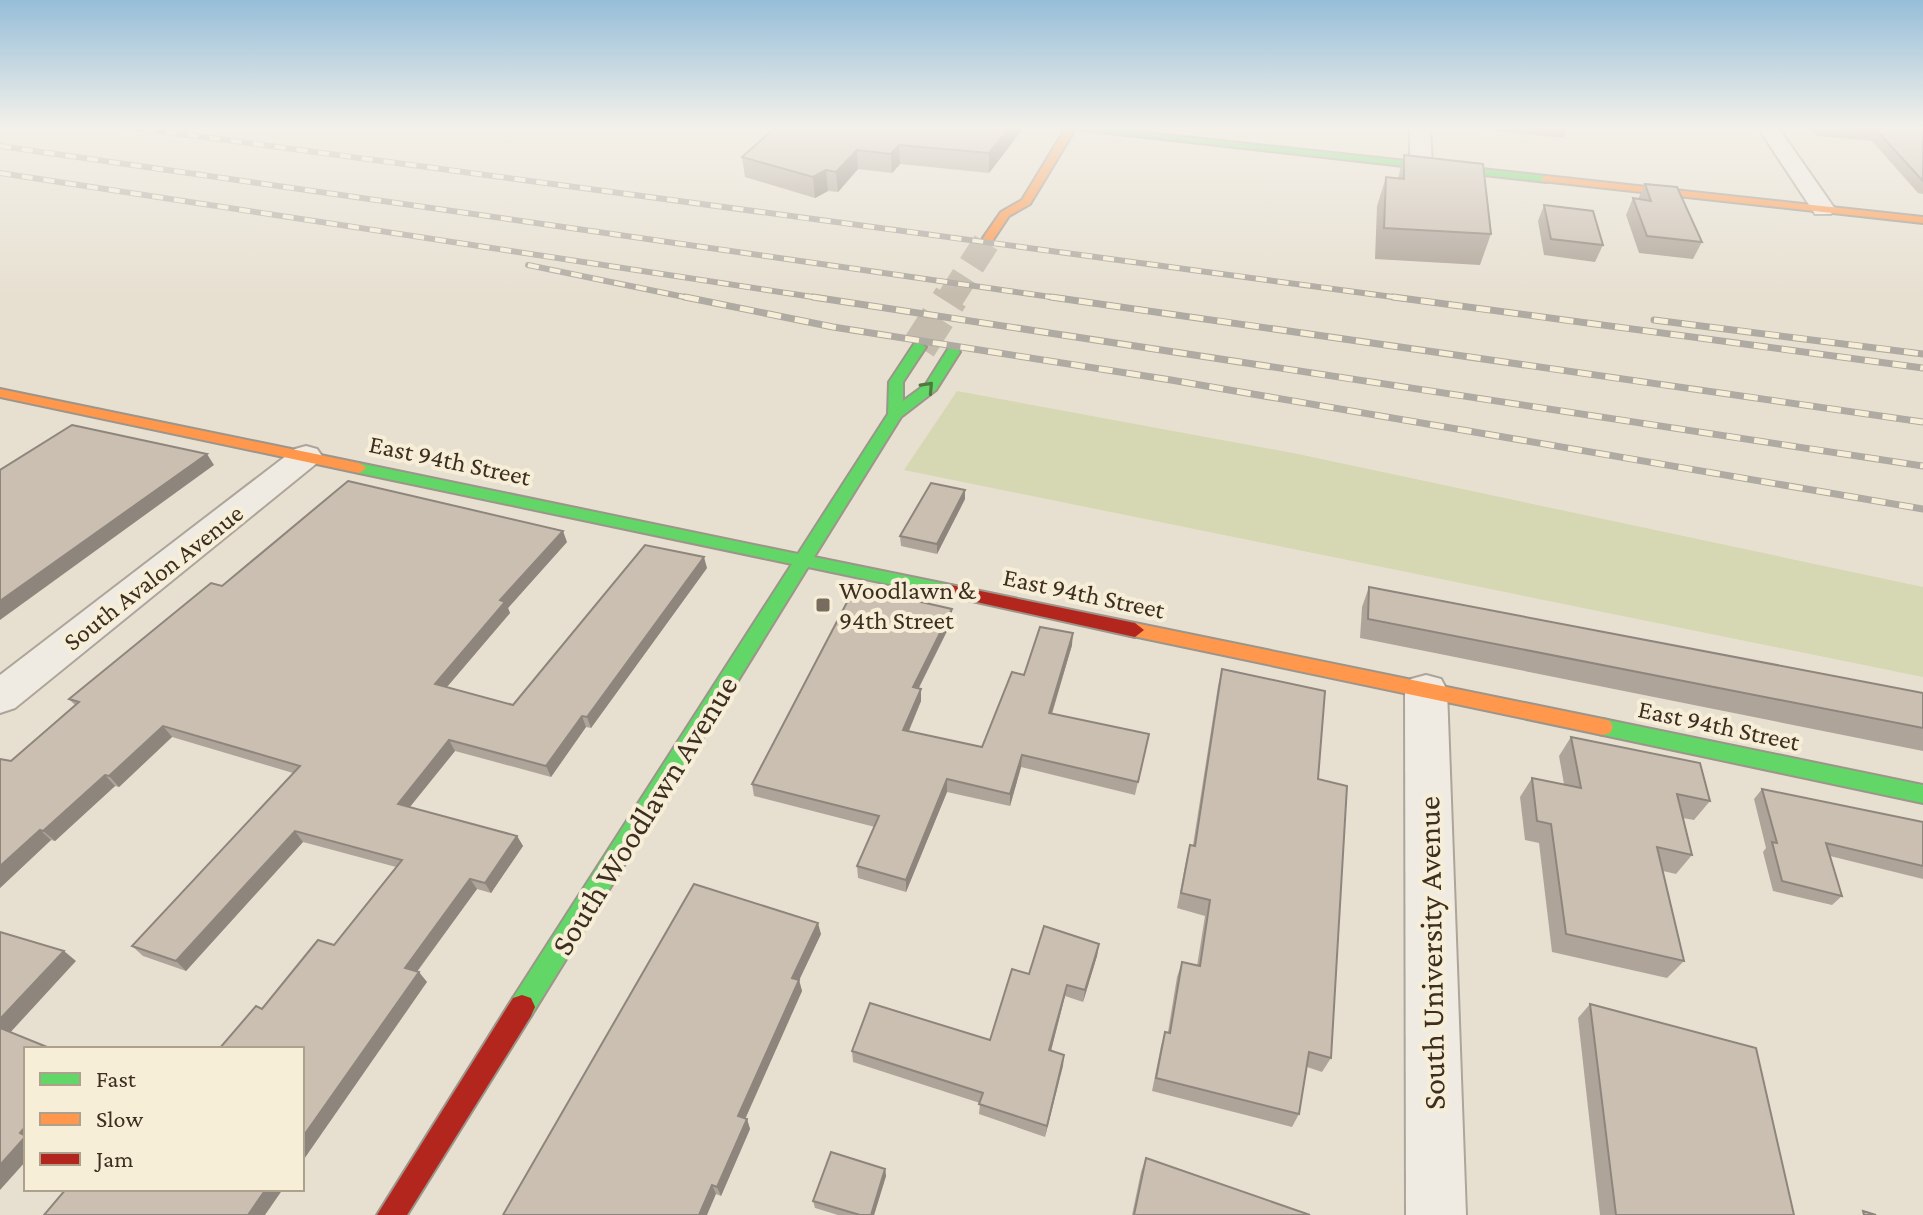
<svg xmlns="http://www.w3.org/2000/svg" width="1923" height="1215" font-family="'Crimson Pro',serif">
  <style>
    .green { fill: #d6d7b3 }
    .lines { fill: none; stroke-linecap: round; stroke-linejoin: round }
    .secondary-tunnel-far1 { stroke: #c5bcae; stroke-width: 27; stroke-dasharray: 27 13; stroke-linecap: butt }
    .secondary-tunnel { stroke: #c5bcae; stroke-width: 35; stroke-dasharray: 35 18; stroke-linecap: butt }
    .street-casing { stroke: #ada599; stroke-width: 4 }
    .fast-casing { stroke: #9c958a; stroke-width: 4 }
    .slow-casing { stroke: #9c958a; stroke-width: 4 }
    .jam-casing { stroke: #9c958a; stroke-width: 4 }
    .street { fill: #efebe3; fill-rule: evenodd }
    .fast { fill: #63d668; fill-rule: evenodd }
    .slow { fill: #ff974d; fill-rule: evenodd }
    .jam { fill: #b3261e; fill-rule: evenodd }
    .rail-far1-casing { stroke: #afaaa2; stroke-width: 6 }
    .rail-casing { stroke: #afaaa2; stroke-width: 7 }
    .rail-far1 { stroke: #f7eed8; stroke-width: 4; stroke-dasharray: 11; stroke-linecap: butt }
    .rail { stroke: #f7eed8; stroke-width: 5; stroke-dasharray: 14; stroke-linecap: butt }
    .wall { fill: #afa499 }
    .shaded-wall { fill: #8e867d }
    .building { fill: #cbbfb2; stroke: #8e867d; stroke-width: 2 }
    .oneway { stroke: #4e7a40 }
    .poi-dot { fill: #786c5e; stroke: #f7eed8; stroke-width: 3 }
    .labels { text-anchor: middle; stroke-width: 8; stroke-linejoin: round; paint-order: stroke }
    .street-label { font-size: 26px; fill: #3d2e20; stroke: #f7eed8 }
    .poi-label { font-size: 26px; fill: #3d2e20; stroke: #f7eed8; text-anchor: start }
    .near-street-label { font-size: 32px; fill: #3d2e20; stroke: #f7eed8 }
  </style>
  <rect width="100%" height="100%" fill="#e7e0d1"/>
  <path class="green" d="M 957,391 L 1293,453 L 1923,587 L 1923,677 L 904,470 Z"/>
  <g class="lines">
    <path class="secondary-tunnel-far1" d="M 950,299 L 989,238"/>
    <path class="secondary-tunnel" d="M 919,347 L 951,297"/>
    <defs>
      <g id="street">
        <path d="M 1410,126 L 1430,126 L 1432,166 L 1429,171 L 1413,171 L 1410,166 Z"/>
        <path d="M 1757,126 L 1777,126 L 1835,209 L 1831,214 L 1815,214 Z"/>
        <path d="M 306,446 L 317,449 L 322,456 L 317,463 L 15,708 L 0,713 L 0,675 L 295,449 Z"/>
        <path d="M 1426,675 L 1441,679 L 1447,690 L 1466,1215 L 1406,1215 L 1405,690 L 1411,679 Z"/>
      </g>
      <g id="fast">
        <path d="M 1048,126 L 1083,126 L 1546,176 L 1551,179 L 1546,182 Z"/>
        <path d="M 919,343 L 926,347 L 903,382 L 903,401 L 926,384 L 948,349 L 958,349 L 960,352 L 936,390 L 901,417 L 814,557 L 951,585 L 960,591 L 951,597 L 808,567 L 531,1016 L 522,1019 L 513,1016 L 509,1007 L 513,998 L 792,564 L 359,473 L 351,468 L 359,463 L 798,554 L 888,414 L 889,382 L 914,344 Z"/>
        <path d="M 1603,719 L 1923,785 L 1923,803 L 1603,735 L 1596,733 L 1593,727 L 1596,721 Z"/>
      </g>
      <g id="slow">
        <path d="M 1067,126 L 1076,128 L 1030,204 L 1009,216 L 993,240 L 985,240 L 983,238 L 1001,212 L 1022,200 Z"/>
        <path d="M 1546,176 L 1923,217 L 1923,223 L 1542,181 L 1542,177 Z"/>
        <path d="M 0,389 L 359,463 L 367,468 L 359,473 L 0,397 Z"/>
        <path d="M 1135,623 L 1603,719 L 1610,721 L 1613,727 L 1610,733 L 1603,735 L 1128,635 L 1126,630 Z"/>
      </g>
      <g id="jam">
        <path d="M 951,585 L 1135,623 L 1144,630 L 1135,637 L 945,595 L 942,591 Z"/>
        <path d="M 522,995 L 531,998 L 535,1007 L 531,1016 L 407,1215 L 377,1215 L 513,998 Z"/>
      </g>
    </defs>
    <use href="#street" class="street-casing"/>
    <use href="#fast" class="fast-casing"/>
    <use href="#slow" class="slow-casing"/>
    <use href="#jam" class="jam-casing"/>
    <use href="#street" class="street"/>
    <use href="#fast" class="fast"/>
    <use href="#slow" class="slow"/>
    <use href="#jam" class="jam"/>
    <defs>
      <g id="rail-far1">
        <path d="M 122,126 L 1408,299"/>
        <path d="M 0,146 L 1065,299"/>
        <path d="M 0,173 L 826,299"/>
        <path d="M 528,265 L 694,299"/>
      </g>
      <g id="rail">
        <path d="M 685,297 L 833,327 L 1171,380 L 1923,509"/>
        <path d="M 813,297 L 1923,466"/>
        <path d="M 1051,297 L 1923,422"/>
        <path d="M 1393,297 L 1923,368"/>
        <path d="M 1654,320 L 1923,354"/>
      </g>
    </defs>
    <use href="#rail-far1" class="rail-far1-casing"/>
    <use href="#rail" class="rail-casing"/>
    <use href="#rail-far1" class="rail-far1"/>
    <use href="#rail" class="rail"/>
  </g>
  <g class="wall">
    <path d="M 777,126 L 1025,126 L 989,173 L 900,164 L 892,173 L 858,169 L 838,192 L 828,191 L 815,198 L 745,177 L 742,157 Z"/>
    <path d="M 1482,126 L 1568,126 L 1564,138 L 1483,130 Z"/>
    <path d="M 1809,126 L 1923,126 L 1923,194 L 1918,193 L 1872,141 L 1816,136 Z"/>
    <path d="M 1404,155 L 1491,234 L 1480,265 L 1375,259 L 1377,206 L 1386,177 L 1398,178 Z"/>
    <path d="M 1645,184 L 1702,242 L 1693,259 L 1639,253 L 1626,215 L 1633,198 L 1638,199 Z"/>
    <path d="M 1544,205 L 1603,245 L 1595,262 L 1544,255 L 1538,221 Z"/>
    <path d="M 965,499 L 937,554 L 901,546 L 900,536 Z"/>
    <path d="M 567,542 L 508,608 L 510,613 L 447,687 L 513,705 L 707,568 L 591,728 L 586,727 L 551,777 L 455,751 L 410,807 L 517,836 L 523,846 L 491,893 L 477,889 L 417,972 L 427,982 L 262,1009 L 334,945 L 396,867 L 303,842 L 186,971 L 143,956 L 132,946 L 293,773 L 172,737 L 119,787 L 115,786 L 55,841 L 51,840 L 0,888 L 0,759 L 11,761 L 75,705 L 69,699 L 222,586 Z"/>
    <path d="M 1369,587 L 1923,693 L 1923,751 L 1360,638 L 1362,607 Z"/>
    <path d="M 952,621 L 919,688 L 921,701 L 909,731 L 982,747 L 1024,675 L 1072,645 L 1052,714 L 1149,734 L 1135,795 L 1021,767 L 1010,806 L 947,792 L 906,892 L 858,878 L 857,866 L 875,827 L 754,796 L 752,784 Z"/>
    <path d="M 1222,669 L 1318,779 L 1331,1058 L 1322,1072 L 1307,1067 L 1299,1114 L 1292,1127 L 1152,1091 L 1161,1046 L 1165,1032 L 1168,1032 L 1177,977 L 1182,962 L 1197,966 L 1205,916 L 1177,908 L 1186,861 L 1190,845 L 1193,845 L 1218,686 Z"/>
    <path d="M 1571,737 L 1710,801 L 1694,820 L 1683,818 L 1692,855 L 1676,874 L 1663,871 L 1684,961 L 1667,978 L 1552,952 L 1539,843 L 1525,840 L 1520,797 L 1532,778 L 1564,784 L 1559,756 Z"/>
    <path d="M 1762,789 L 1923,822 L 1923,879 L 1830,856 L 1842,896 L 1832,905 L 1773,891 L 1763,852 L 1766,848 L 1754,799 Z"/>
    <path d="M 821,934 L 799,980 L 802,991 L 745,1119 L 747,1119 L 750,1129 L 721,1196 L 716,1194 L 503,1215 Z"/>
    <path d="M 1099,944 L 1097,956 L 1083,1002 L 1065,996 L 1051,1051 L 1064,1055 L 1045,1137 L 979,1114 L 980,1103 L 853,1062 L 852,1051 L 990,1040 L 1029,974 Z"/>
    <path d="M 1590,1004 L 1794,1215 L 1600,1215 L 1578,1018 Z"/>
    <path d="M 1146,1158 L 1310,1215 L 1132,1215 L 1141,1172 Z"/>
    <path d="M 885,1169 L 886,1176 L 874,1215 L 838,1215 L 815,1208 L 813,1201 Z"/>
  </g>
  <g class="shaded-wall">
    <path d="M 1011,126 L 1025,126 L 989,173 L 989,153 Z"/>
    <path d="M 899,145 L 900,164 L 892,173 L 891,154 Z"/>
    <path d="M 857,150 L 858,169 L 838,192 L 836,172 Z"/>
    <path d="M 826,170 L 828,191 L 815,198 L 813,177 Z"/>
    <path d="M 207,454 L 214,465 L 0,620 L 0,601 Z"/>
    <path d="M 965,490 L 965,499 L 937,554 L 937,544 Z"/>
    <path d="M 563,531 L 567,542 L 508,608 L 510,613 L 440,695 L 435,684 L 500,600 Z"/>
    <path d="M 704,557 L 707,568 L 591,728 L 587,717 Z"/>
    <path d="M 952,609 L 952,621 L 913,699 L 913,687 Z"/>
    <path d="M 1073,633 L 1072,645 L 1048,726 L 1049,713 Z"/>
    <path d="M 921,689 L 921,701 L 904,742 L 903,730 Z"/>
    <path d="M 582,716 L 586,727 L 551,777 L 546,766 Z"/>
    <path d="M 163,726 L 172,737 L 119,787 L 109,776 Z"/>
    <path d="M 449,740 L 455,751 L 404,814 L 398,804 Z"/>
    <path d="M 1022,755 L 1021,767 L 1010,806 L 1010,794 Z"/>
    <path d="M 105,775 L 115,786 L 55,841 L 43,831 Z"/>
    <path d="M 947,779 L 947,792 L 906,892 L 906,880 Z"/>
    <path d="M 40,830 L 51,840 L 0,888 L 0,866 Z"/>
    <path d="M 295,831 L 303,842 L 186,971 L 176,961 Z"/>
    <path d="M 517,836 L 523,846 L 491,893 L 485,883 Z"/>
    <path d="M 470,879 L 477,889 L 412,978 L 405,968 Z"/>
    <path d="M 818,923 L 821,934 L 795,989 L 792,978 Z"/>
    <path d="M 1099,944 L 1097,956 L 1083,1002 L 1085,990 Z"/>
    <path d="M 64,951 L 76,961 L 8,1035 L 0,1030 L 0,1019 Z"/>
    <path d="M 419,972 L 427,982 L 302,1162 L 302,1138 Z"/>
    <path d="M 799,980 L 802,991 L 742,1126 L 738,1116 Z"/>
    <path d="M 1067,985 L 1065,996 L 1048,1062 L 1049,1050 Z"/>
    <path d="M 1064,1055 L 1063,1066 L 1045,1137 L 1047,1126 Z"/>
    <path d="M 747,1119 L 750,1129 L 721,1196 L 717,1187 Z"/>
    <path d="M 26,1126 L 26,1161 L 0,1190 L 0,1165 L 20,1133 Z"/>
    <path d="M 885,1169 L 886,1176 L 874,1215 L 871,1215 Z"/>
    <path d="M 712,1185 L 716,1194 L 707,1215 L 699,1215 Z"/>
    <path d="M 266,1189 L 283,1189 L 265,1215 L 248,1215 Z"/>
  </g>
  <g class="building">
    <path d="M 777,126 L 1011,126 L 989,153 L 899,145 L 891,154 L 857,150 L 836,172 L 826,170 L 813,177 L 742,157 Z"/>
    <path d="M 1923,126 L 1923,181 L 1878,132 L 1821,126 Z"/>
    <path d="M 1404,155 L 1483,164 L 1491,234 L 1384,228 L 1386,177 L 1404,179 Z"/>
    <path d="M 1645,184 L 1677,187 L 1702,242 L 1647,236 L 1633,198 L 1651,201 Z"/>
    <path d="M 1544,205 L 1593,211 L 1603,245 L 1551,239 Z"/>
    <path d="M 72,425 L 207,454 L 0,601 L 0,470 Z"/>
    <path d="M 348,481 L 563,531 L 500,600 L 505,602 L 435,684 L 513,705 L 645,545 L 704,557 L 587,717 L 582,716 L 546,766 L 449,740 L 398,804 L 517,836 L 485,883 L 470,879 L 405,968 L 419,972 L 302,1138 L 302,1049 L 219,1049 L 256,1006 L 262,1009 L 318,940 L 334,945 L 402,860 L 295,831 L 176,961 L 132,946 L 300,766 L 163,726 L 109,776 L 105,775 L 43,831 L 40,830 L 0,866 L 0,759 L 11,761 L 79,702 L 69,699 L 211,583 L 222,586 Z"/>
    <path d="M 931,483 L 965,490 L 937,544 L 900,536 Z"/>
    <path d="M 855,587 L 952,609 L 913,687 L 921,689 L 903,730 L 982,747 L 1012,672 L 1024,675 L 1040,627 L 1073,633 L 1049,713 L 1149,734 L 1138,782 L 1022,755 L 1010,794 L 947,779 L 906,880 L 857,866 L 879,816 L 752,784 Z"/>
    <path d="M 1369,587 L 1923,693 L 1923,728 L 1368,619 Z"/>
    <path d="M 1222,669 L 1325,691 L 1318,779 L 1347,786 L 1331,1058 L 1309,1052 L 1299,1114 L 1156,1078 L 1165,1032 L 1170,1033 L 1182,962 L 1200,966 L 1210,900 L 1181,893 L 1190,845 L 1195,846 Z"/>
    <path d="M 1571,737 L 1700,763 L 1710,801 L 1677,794 L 1692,855 L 1657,847 L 1684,961 L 1566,934 L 1551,824 L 1537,821 L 1532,778 L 1581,788 Z"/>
    <path d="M 1762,789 L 1923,822 L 1923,866 L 1826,843 L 1842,896 L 1782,881 L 1772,842 L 1777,843 Z"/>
    <path d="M 694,884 L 818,923 L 792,978 L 799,980 L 738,1116 L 747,1119 L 717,1187 L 712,1185 L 699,1215 L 503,1215 Z"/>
    <path d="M 1044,926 L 1099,944 L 1085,990 L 1067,985 L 1049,1050 L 1064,1055 L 1047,1126 L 979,1104 L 983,1093 L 852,1051 L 870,1003 L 990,1040 L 1012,969 L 1029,974 Z"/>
    <path d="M 0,932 L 64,951 L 0,1019 Z"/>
    <path d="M 1590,1004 L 1756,1048 L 1794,1215 L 1616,1215 Z"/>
    <path d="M 0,1028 L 52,1049 L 26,1049 L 26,1126 L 20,1133 L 26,1136 L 0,1165 Z"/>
    <path d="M 831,1152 L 885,1169 L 871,1215 L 860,1215 L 813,1201 Z"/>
    <path d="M 1146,1158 L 1310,1215 L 1134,1215 Z"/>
    <path d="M 66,1189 L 266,1189 L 248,1215 L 44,1215 Z"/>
    <path d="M 1863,1211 L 1876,1215 L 1864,1215 Z"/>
  </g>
  <defs><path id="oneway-chevron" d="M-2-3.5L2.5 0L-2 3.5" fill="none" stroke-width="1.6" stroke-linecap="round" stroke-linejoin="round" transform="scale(2)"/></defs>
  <use class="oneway" href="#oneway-chevron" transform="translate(928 387) rotate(-47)"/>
  <linearGradient id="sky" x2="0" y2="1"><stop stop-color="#96bed9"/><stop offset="0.43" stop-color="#f4f1ea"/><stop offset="1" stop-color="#f4f1ea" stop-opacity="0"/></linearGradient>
  <rect width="1923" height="296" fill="url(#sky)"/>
  <rect class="poi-dot" x="815" y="597" width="16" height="16" rx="4"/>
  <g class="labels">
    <g class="street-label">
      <text transform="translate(450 460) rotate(12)" y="9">East 94th Street</text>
      <text transform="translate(153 577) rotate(-38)" y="9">South Avalon Avenue</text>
      <text transform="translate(1084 593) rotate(12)" y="9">East 94th Street</text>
      <text transform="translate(1719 725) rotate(12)" y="9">East 94th Street</text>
    </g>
    <g class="poi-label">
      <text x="839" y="599">Woodlawn &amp;<tspan x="839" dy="30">94th Street</tspan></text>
    </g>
    <g class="near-street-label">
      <text transform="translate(644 815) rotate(-58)" y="11">South Woodlawn Avenue</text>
      <text transform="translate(1431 953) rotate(-91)" y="11">South University Avenue</text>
    </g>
  </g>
  <rect x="24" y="1047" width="280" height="144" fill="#f7eed8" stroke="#ada18e" stroke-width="2"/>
  <rect x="40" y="1073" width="40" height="12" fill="#63d668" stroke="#ada18e" stroke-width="2"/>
  <text x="96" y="1087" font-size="24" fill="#3d2e20">Fast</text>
  <rect x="40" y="1113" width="40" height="12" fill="#ff974d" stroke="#ada18e" stroke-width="2"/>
  <text x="96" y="1127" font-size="24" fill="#3d2e20">Slow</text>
  <rect x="40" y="1153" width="40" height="12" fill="#b3261e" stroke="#ada18e" stroke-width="2"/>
  <text x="96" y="1167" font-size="24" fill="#3d2e20">Jam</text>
</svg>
